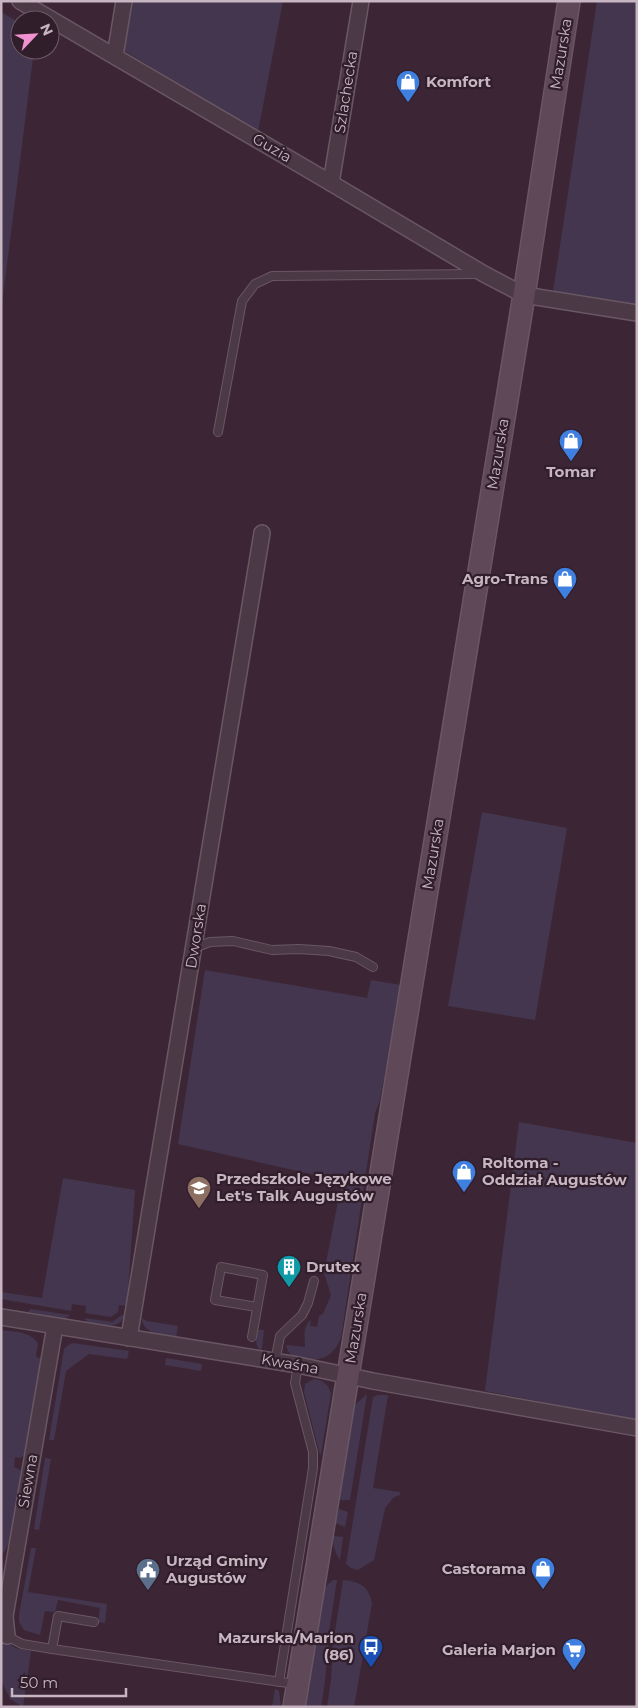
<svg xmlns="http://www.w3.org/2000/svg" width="638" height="1708" font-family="Montserrat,sans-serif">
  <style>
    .green { fill: #44364f }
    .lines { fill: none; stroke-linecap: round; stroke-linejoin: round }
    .lane-casing { stroke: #6a5764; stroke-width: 10 }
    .street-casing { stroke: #6a5764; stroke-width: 18 }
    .secondary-casing { stroke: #6a5764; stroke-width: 24 }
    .lane { stroke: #4c3946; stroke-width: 8 }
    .street { stroke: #4c3946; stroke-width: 15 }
    .secondary { stroke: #5f4857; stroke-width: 21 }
    .labels { text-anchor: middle; stroke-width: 4.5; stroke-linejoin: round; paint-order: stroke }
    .street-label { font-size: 15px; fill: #c7b5c1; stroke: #311e2b }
    .poi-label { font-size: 15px; font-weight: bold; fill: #c7b5c1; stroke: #311e2b; text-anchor: start }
  </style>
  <rect width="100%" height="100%" fill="#3c2635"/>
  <g class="green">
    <path d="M 131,1 L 283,1 L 258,132 L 123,50 Z"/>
    <path d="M 597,1 L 637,1 L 637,306 L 553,292 Z"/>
    <path d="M 1,12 L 20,23 L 20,50 L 34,50 L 1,312 Z"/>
    <path d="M 482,812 L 567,828 L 535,1020 L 448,1006 Z"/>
    <path d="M 205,970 L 367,998 L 371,980 L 401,985 L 380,1100 L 375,1113 L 341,1338 C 330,1363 316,1361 292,1356 L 288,1351 L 286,1345 L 305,1347 C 305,1337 302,1327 311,1320 L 310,1326 L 317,1327 L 319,1316 L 323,1314 L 331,1295 L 324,1273 L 342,1181 L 178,1144 Z"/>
    <path d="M 519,1122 L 637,1143 L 637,1420 L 485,1391 Z"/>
    <path d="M 63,1178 L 135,1190 L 127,1306 L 119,1305 L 118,1312 L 111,1317 L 85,1313 L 86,1306 L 72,1304 L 71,1311 L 1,1299 L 1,1292 L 42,1298 Z"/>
    <path d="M 31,1309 L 70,1315 L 65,1319 L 28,1312 Z"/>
    <path d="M 122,1315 L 125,1316 C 117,1331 101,1325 87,1322 L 85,1319 L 85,1318 L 112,1322 Z"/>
    <path d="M 141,1318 L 147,1321 L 178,1326 L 176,1338 C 161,1335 145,1335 141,1318 Z"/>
    <path d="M 1,1330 C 15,1332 29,1331 38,1343 L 36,1357 L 43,1359 L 26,1454 L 20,1458 L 15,1457 L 14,1467 L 19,1469 L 23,1473 C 20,1490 14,1547 1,1555 Z"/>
    <path d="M 258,1330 L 264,1330 L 262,1348 L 260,1350 L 258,1348 L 256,1342 Z"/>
    <path d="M 73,1343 L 129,1351 L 127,1359 L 89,1354 L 66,1371 L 54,1440 L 49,1440 L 64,1349 L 68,1345 Z"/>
    <path d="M 166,1358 L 202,1364 L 201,1371 L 165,1365 Z"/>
    <path d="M 314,1379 C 323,1380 329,1385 331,1394 L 321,1454 L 320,1455 L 304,1392 L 305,1384 Z"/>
    <path d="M 367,1394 L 350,1500 L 341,1500 L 339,1497 L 355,1405 Z"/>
    <path d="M 378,1395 L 388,1395 L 373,1488 L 400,1492 L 400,1495 L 394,1497 L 385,1508 L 374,1560 L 358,1570 L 351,1568 L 346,1564 L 373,1397 Z"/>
    <path d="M 45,1458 L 51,1459 L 39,1530 L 34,1529 Z"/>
    <path d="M 339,1509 L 348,1512 L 345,1527 L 335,1523 Z"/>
    <path d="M 334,1536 L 343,1537 L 340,1560 C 335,1552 333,1547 333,1538 Z"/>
    <path d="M 31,1548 L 36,1548 L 28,1592 L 107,1604 L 105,1623 L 98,1622 L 100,1608 L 58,1600 L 55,1612 L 45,1611 L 40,1635 L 24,1630 L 19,1622 L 19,1615 Z"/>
    <path d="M 333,1580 L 337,1580 L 330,1625 L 325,1681 L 321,1707 L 305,1707 L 325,1587 Z"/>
    <path d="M 343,1580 C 360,1582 368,1585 372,1603 L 354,1707 L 327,1707 L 331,1680 L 333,1644 Z"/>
    <path d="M 1,1636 L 15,1648 L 31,1651 L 23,1707 L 10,1699 L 1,1680 Z"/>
    <path d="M 275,1689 L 279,1691 L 281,1707 L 272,1707 Z"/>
  </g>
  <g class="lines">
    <defs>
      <g id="lane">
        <path d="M 218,432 L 242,301 L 255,284 L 272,276 L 479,274"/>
        <path d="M 194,948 L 210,942 L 233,941 L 272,950 L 299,949 L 329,951 L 356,957 L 373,967"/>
        <path d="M 252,1337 L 263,1275 L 221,1267 L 215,1300 L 257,1307"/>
        <path d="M 275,1362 L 280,1336 L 302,1315 L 308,1303 L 314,1281"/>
        <path d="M 94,1622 L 58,1616 L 52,1649 L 295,1684"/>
        <path d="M 7,1636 L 22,1644 L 52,1649"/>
        <path d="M 279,1682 L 313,1468 L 313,1452 L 295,1383 L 298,1365"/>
      </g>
      <g id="street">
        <path d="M 20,1 L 331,183 L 484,274 L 524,295 L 637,313"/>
        <path d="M 115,56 L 124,1"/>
        <path d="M 331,183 L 361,1"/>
        <path d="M 1,1317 L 298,1365 L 373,1381 L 637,1428"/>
        <path d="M 129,1338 L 262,533"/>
        <path d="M 7,1636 L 5,1616 L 55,1326"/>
      </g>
      <path id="secondary" d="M 294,1707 L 524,295 L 569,1"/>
    </defs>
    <use href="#lane" class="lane-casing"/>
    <use href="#street" class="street-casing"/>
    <use href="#secondary" class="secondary-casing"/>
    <use href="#lane" class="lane"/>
    <use href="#street" class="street"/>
    <use href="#secondary" class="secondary"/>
  </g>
  <defs>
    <symbol id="shop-pin" viewBox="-11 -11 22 30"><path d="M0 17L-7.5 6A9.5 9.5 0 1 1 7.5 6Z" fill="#3f7fe0" stroke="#311e2b"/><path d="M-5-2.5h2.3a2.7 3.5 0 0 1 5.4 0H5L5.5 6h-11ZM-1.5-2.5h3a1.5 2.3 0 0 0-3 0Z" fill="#fff"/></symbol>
    <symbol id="school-pin" viewBox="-11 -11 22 30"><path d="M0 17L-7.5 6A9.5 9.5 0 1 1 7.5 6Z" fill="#8d6e63" stroke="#311e2b"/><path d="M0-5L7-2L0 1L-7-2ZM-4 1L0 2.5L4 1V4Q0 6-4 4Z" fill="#fff"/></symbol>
    <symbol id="building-pin" viewBox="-11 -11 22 30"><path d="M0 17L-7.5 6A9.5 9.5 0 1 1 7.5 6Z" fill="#0f9aa8" stroke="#311e2b"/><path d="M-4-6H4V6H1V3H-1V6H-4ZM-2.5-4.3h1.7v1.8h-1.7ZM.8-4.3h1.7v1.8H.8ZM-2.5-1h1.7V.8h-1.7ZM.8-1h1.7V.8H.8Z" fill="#fff"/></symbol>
    <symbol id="civic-pin" viewBox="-11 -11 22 30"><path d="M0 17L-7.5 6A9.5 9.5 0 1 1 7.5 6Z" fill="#5c6f8a" stroke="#311e2b"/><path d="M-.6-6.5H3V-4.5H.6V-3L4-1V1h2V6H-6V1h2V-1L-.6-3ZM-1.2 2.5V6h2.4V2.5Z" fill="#fff"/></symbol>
    <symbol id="bus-pin" viewBox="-11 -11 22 30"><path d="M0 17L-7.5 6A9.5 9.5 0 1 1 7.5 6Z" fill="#1a4fb4" stroke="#311e2b"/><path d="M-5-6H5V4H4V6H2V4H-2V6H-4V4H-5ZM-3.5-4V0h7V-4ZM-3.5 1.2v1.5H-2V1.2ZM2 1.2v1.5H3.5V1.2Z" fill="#fff"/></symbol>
    <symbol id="supermarket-pin" viewBox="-11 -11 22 30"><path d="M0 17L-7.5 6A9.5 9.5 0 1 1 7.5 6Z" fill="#3f7fe0" stroke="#311e2b"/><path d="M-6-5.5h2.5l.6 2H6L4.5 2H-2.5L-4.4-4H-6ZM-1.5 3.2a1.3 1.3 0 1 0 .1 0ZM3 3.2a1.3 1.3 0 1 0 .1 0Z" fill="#fff"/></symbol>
  </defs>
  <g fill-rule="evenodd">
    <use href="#shop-pin" x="394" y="68" width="28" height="38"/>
    <use href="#shop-pin" x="557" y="427" width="28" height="38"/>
    <use href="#shop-pin" x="551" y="565" width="28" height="38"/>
    <use href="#shop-pin" x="450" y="1158" width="28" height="38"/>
    <use href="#school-pin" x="185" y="1174" width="28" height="38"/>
    <use href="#building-pin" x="275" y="1253" width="28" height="38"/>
    <use href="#shop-pin" x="529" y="1555" width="28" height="38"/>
    <use href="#civic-pin" x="134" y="1556" width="28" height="38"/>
    <use href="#bus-pin" x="357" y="1633" width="28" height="38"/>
    <use href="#supermarket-pin" x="560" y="1636" width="28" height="38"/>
  </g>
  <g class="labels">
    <g class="street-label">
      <text transform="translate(561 54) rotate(-81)" y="5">Mazurska</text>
      <text transform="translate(346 92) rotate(-81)" y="5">Szlachecka</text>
      <text transform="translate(272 148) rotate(30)" y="5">Guzia</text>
      <text transform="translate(498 454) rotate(-81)" y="5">Mazurska</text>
      <text transform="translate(433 854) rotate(-81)" y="5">Mazurska</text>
      <text transform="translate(196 936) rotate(-81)" y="5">Dworska</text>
      <text transform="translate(356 1328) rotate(-81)" y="5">Mazurska</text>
      <text transform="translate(290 1364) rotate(10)" y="5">Kwaśna</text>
      <text transform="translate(28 1481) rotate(-80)" y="5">Siewna</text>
    </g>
    <g class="poi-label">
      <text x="426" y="87">Komfort</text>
      <text x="571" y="477" text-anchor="middle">Tomar</text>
      <text x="548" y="584" text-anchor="end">Agro-Trans</text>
      <text x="482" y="1168">Roltoma -<tspan x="482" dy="17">Oddział Augustów</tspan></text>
      <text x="216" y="1184">Przedszkole Językowe<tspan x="216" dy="17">Let's Talk Augustów</tspan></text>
      <text x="306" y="1272">Drutex</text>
      <text x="166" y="1566">Urząd Gminy<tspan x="166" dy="17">Augustów</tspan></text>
      <text x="526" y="1574" text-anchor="end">Castorama</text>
      <text x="354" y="1643" text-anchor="end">Mazurska/Marion<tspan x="354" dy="17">(86)</tspan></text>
      <text x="556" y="1655" text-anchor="end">Galeria Marjon</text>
    </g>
  </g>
  <rect width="638" height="1708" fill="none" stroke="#c7b5c1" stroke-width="5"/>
  <g transform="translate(35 35) rotate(65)"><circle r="24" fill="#311e2b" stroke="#6d5a67"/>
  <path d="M0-4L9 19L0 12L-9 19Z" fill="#f092d0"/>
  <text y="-8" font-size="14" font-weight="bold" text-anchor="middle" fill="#c7b5c1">N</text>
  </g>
  <path d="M12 1688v8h114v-8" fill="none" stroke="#c7b5c1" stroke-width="2.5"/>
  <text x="20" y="1688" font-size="15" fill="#c7b5c1" stroke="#311e2b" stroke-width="4" paint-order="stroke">50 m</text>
</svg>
